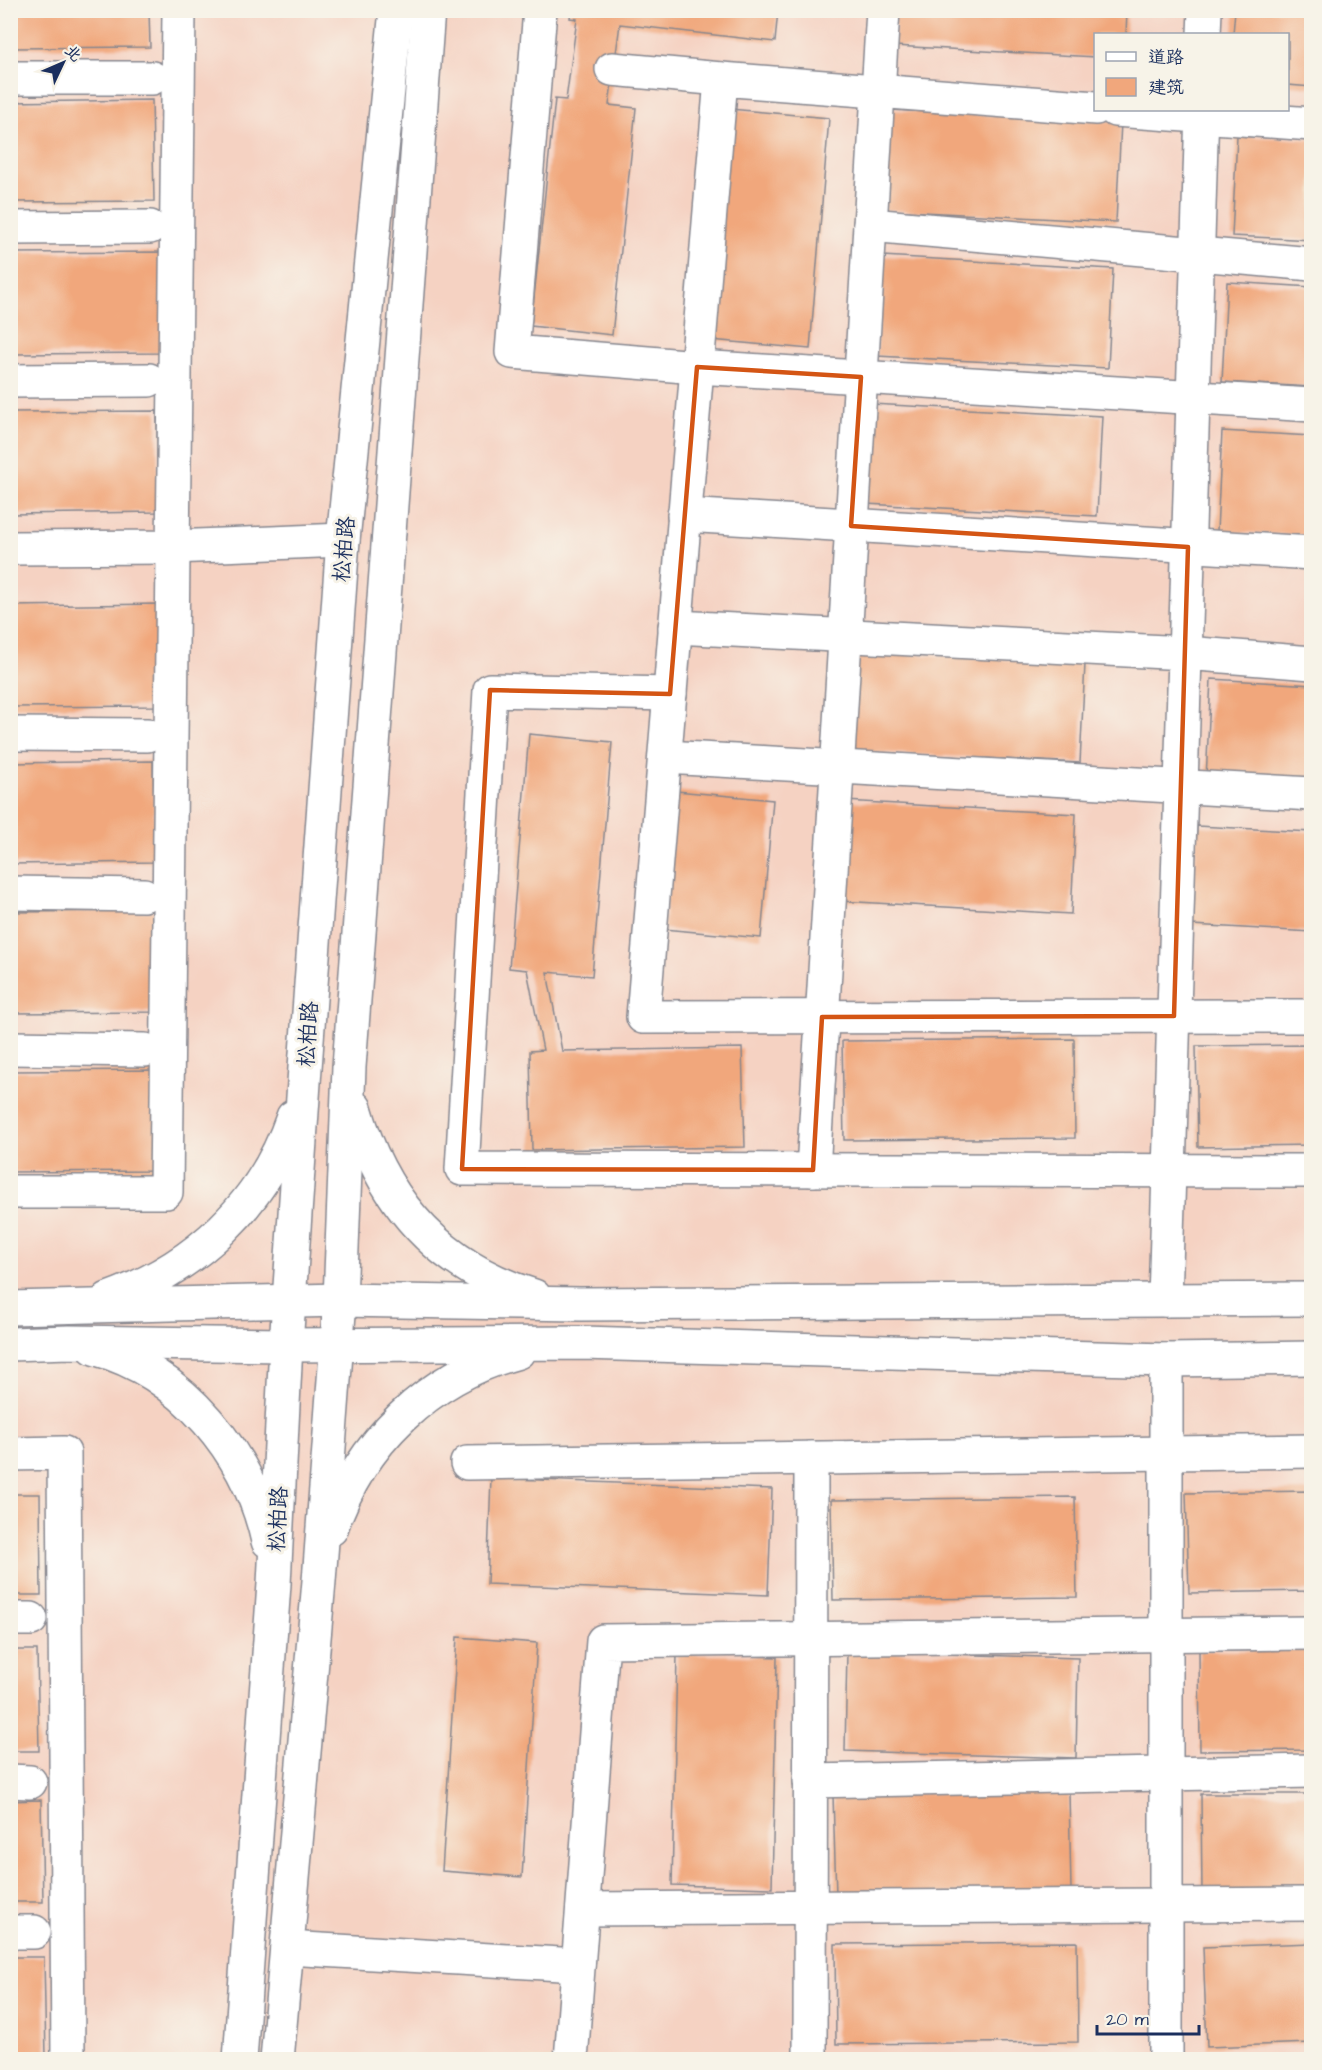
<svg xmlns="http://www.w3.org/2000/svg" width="1322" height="2070" font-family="'Architects Daughter','LXGW WenKai TC',sans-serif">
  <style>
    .built { fill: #f5d2c2; fill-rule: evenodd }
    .building { fill: #f1a77c }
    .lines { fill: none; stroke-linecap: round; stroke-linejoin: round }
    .minor-casing { stroke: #86868e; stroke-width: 36 }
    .minor { stroke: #fff; stroke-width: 33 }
    .marked { fill: none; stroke: #d45514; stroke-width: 4.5; stroke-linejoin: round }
    .labels { text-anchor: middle; stroke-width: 6; stroke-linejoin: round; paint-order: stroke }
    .street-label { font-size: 22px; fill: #1b2f5e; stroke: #f7f3e8 }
  </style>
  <rect width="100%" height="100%" fill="#f7f3e8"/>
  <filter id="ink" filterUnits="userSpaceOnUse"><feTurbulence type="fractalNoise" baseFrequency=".0167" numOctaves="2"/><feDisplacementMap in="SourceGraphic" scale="12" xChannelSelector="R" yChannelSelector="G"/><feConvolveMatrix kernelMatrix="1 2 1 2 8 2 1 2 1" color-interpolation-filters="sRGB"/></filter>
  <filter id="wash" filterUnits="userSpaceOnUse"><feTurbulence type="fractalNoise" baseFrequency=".008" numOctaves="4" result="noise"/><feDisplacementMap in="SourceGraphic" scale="24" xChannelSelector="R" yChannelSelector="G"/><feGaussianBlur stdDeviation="1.35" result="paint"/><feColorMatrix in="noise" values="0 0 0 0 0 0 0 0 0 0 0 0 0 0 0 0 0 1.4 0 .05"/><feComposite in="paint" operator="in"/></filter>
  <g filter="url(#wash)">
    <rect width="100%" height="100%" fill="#f1ddbd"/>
    <path class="built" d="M 11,11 L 1311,11 L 1311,2059 L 11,2059 ZM 1096,34 L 1288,34 L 1288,110 L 1096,110 Z"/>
    <g id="blocks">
      <g class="building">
        <path d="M 10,10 L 149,10 L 150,47 L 10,48 Z"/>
        <path d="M 571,10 L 778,10 L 775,42 L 620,24 L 609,105 L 636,108 L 612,335 L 531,326 L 555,99 L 566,100 L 577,19 L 570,18 Z"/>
        <path d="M 896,10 L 1127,10 L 1126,34 L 1096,34 L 1096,57 L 894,46 Z"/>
        <path d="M 1235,10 L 1312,10 L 1312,87 L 1288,85 L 1288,34 L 1233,34 Z"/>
        <path d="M 152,100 L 154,201 L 10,202 L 10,102 Z"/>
        <path d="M 730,109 L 829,118 L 810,349 L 711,340 Z"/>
        <path d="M 890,110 L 1121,122 L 1116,222 L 885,210 Z"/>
        <path d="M 1237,136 L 1312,140 L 1312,240 L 1232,236 Z"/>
        <path d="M 163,252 L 164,353 L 10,354 L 10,253 Z"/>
        <path d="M 882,256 L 1113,269 L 1108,368 L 877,356 Z"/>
        <path d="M 1227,282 L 1312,287 L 1312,387 L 1222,382 Z"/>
        <path d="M 871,404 L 1102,416 L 1097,516 L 866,504 Z"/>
        <path d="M 157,411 L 158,512 L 10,514 L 10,412 Z"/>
        <path d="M 1222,431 L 1312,436 L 1312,536 L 1217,531 Z"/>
        <path d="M 160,604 L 162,706 L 10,707 L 10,606 Z"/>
        <path d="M 854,651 L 1085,664 L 1080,763 L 849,751 Z"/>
        <path d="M 1211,679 L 1312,685 L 1312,785 L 1206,779 Z"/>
        <path d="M 529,734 L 612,742 L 592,976 L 547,972 L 562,1051 L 742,1048 L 745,1147 L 532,1150 L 530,1051 L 543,1050 L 527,970 L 509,968 Z"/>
        <path d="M 153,761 L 155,862 L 10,864 L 10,763 Z"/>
        <path d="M 676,791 L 773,800 L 761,938 L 664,929 Z"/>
        <path d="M 845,801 L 1076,814 L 1071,914 L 840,901 Z"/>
        <path d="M 1197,826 L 1312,832 L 1312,932 L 1192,925 Z"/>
        <path d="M 159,911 L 161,1012 L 10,1013 L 10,912 Z"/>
        <path d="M 1074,1039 L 1075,1138 L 844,1140 L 842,1041 Z"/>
        <path d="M 1312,1045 L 1312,1145 L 1198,1147 L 1196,1046 Z"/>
        <path d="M 159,1070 L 160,1171 L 10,1172 L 10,1071 Z"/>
        <path d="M 491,1478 L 772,1489 L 768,1595 L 487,1584 Z"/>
        <path d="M 1312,1491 L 1312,1591 L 1189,1593 L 1186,1493 Z"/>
        <path d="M 10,1494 L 40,1494 L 41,1595 L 10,1595 Z"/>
        <path d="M 1075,1497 L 1077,1597 L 833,1600 L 831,1500 Z"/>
        <path d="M 457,1637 L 537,1643 L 522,1877 L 442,1871 Z"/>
        <path d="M 10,1650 L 37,1650 L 39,1751 L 10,1751 Z"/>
        <path d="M 1312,1650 L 1312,1750 L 1200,1751 L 1199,1651 Z"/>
        <path d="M 847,1651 L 1078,1658 L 1076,1758 L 845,1751 Z"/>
        <path d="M 677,1654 L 777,1657 L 772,1888 L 672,1885 Z"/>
        <path d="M 1069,1791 L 1071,1891 L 836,1895 L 833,1795 Z"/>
        <path d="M 1201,1794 L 1312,1794 L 1312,1894 L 1202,1894 Z"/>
        <path d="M 41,1800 L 43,1902 L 10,1902 L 10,1801 Z"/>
        <path d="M 1077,1942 L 1078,2042 L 836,2044 L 835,1944 Z"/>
        <path d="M 1312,1943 L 1312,2043 L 1207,2047 L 1203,1947 Z"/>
        <path d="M 10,1957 L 44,1957 L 46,2058 L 10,2058 Z"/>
      </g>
    </g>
  </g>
  <g filter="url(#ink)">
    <use href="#blocks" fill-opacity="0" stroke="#86868e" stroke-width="1.5"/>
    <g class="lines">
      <defs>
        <g id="minor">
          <path d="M 540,10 L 512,352 L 697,367 L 1312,405"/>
          <path d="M 1204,34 L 1205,10"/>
          <path d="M 612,69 L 721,79"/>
          <path d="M 10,78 L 152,78"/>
          <path d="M 1096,108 L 721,79 L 643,1017 L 1312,1016"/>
          <path d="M 1115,110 L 1312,124"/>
          <path d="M 870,225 L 1312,264"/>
          <path d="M 10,228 L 150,227"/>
          <path d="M 10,381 L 149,380"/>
          <path d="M 684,515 L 1312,553"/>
          <path d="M 10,548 L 173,547 L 343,540"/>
          <path d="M 675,627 L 1185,653 L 1312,663"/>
          <path d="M 670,694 L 490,690 L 462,1169 L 1312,1171"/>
          <path d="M 10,734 L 147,735"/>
          <path d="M 665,757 L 1312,794"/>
          <path d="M 10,893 L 144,895"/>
          <path d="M 10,1048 L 145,1050"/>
          <path d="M 355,1108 C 382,1202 439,1267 534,1296"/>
          <path d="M 813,1170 L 883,10"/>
          <path d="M 10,1192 L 166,1192 L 179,10"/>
          <path d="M 108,1299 C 195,1268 263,1205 293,1117"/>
          <path d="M 1165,1300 L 1202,110"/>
          <path d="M 10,1308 L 340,1300 L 580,1304 L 1312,1299"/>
          <path d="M 10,1344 L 69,1342 L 286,1345 L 583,1343 L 1166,1360 L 1312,1358"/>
          <path d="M 94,1348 C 183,1372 249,1454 268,1541"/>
          <path d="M 1166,1360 L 1166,2060"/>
          <path d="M 10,1454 L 64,1453 L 68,2060"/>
          <path d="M 467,1463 L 1312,1451"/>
          <path d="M 331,1529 C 360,1442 429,1376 518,1352"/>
          <path d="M 10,1619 L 31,1619"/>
          <path d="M 10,1781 L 30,1782"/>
          <path d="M 810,1781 L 1312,1771"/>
          <path d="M 583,1909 L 1312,1904"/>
          <path d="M 10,1932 L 34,1932"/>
          <path d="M 287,1948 L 578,1965"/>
          <path d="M 240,2060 L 274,1584 L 286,1345 L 305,1068 L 343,540 L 396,10"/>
          <path d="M 277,2060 L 319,1581 L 340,1300 L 349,1067 L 428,10"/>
          <path d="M 571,2060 L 603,1641 L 1312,1633"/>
          <path d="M 810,2060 L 811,1458"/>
        </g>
      </defs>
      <use href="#minor" class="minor-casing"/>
      <use href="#minor" class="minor"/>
    </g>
  </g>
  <path class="marked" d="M 697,367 L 861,377 L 851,526 L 1188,547 L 1174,1016 L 822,1017 L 813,1170 L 462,1169 L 490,690 L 670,694 Z"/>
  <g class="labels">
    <g class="street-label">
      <text transform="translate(343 549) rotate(-85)" y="8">松柏路</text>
      <text transform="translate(307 1034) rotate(-86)" y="8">松柏路</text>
      <text transform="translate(277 1519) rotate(-87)" y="8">松柏路</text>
    </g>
  </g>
  <rect width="1322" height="2070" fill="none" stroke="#f7f3e8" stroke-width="36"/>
  <rect x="1094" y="33" width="195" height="78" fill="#f7f3e8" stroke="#9fa5b1" stroke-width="1.5"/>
  <rect x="1106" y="52" width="30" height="9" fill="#ffffff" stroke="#9fa5b1" stroke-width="1.5"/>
  <text x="1148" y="63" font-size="18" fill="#1b2f5e">道路</text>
  <rect x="1106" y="78" width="30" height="18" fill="#f1a77c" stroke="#9fa5b1" stroke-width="1.5"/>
  <text x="1148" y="93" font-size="18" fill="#1b2f5e">建筑</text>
  <g transform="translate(63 63) rotate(46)" stroke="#f7f3e8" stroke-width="4.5" paint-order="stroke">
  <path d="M0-4.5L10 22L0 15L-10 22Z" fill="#1b2f5e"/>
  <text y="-9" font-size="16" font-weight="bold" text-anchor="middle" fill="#1b2f5e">北</text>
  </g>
  <path d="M1097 2025v9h102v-9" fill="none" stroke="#1b2f5e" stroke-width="3"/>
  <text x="1106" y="2025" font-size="18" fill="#1b2f5e" stroke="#f7f3e8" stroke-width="4.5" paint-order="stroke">20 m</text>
</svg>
